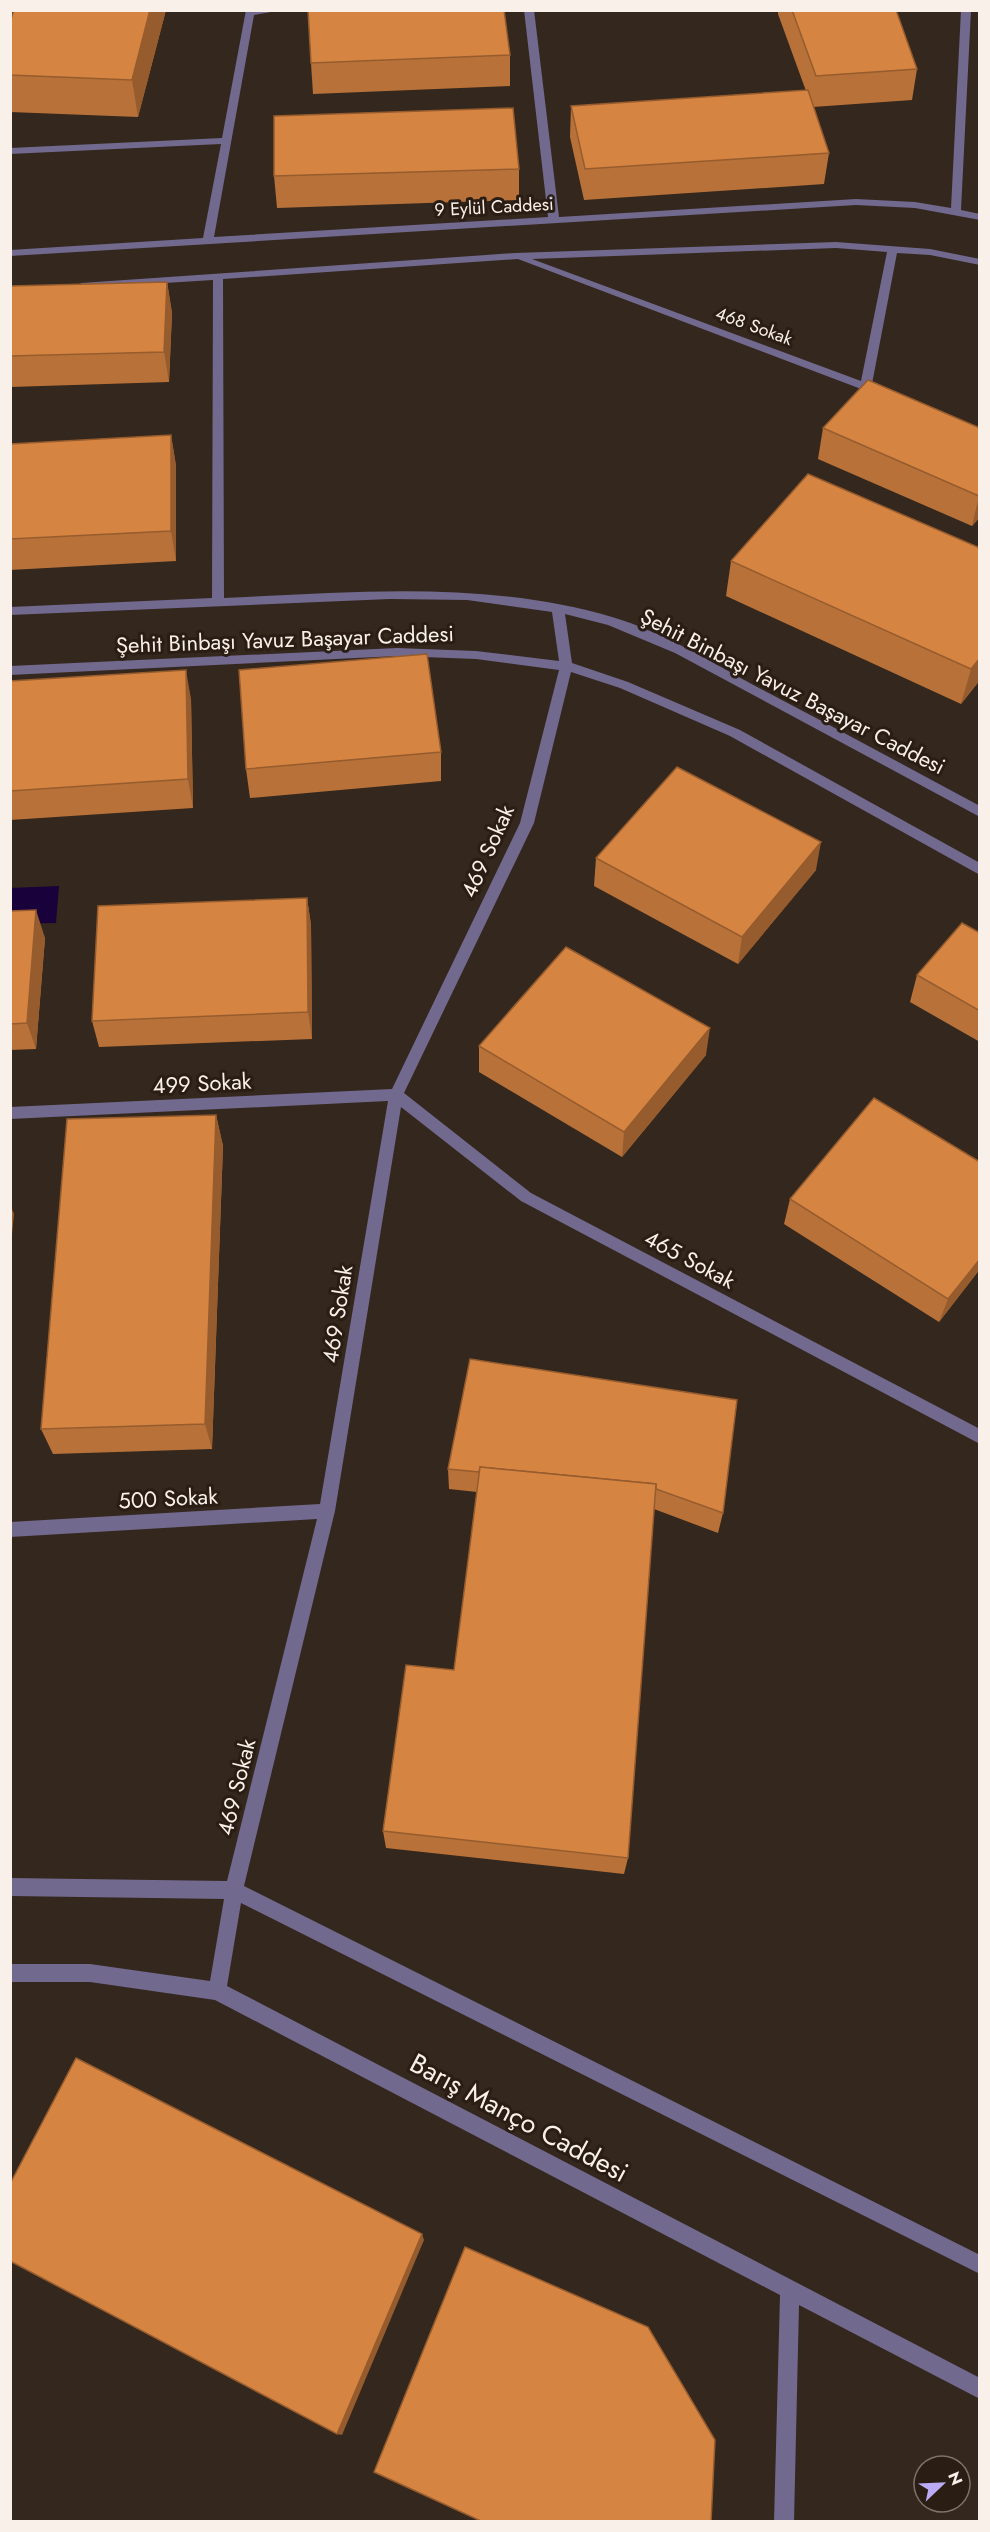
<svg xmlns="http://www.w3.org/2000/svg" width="990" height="2532" font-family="Jost,sans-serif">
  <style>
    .water { fill: #19013c }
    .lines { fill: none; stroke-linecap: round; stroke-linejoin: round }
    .minor { fill: #71698e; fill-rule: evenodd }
    .wall { fill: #b87239 }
    .shaded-wall { fill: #965c2e }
    .building { fill: #d68442; stroke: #965c2e; stroke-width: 1.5 }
    .labels { text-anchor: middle; stroke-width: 6; stroke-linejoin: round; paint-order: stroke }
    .far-street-label { font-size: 18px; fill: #f9f0e9; stroke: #2a1d14 }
    .street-label { font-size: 22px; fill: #f9f0e9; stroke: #2a1d14 }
    .near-street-label { font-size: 27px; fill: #f9f0e9; stroke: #2a1d14 }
  </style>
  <rect width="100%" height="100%" fill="#34271d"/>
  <path class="water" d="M 59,886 L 56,923 L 11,924 L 10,888 Z"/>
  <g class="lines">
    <g class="minor">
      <path d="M 246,10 L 282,10 L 254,15 L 214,237 L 548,217 L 524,10 L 534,10 L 559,217 L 856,199 L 915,202 L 951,208 L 961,10 L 971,10 L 961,210 L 980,214 L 980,220 L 915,208 L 856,205 L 10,256 L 10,250 L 203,238 L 221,144 L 10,154 L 10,148 L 222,138 Z"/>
      <path d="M 836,242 L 930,249 L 980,259 L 980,265 L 930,255 L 897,253 L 872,384 L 885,389 L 885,395 L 877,395 L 518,259 L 223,279 L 224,598 C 354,592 486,580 612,617 C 663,632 713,663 759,688 C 833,727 906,766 980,806 L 980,817 L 675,653 L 608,625 L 565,614 L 572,663 L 628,682 L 740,730 L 980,863 L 980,875 L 730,736 L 620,688 L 571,672 L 534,823 L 404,1093 L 531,1193 L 980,1429 L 980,1444 L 521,1201 L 401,1107 L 335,1511 L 244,1886 L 980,2255 L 980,2274 L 241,1903 L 227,1986 L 980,2378 L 980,2399 L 799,2305 L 794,2522 L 774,2522 L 780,2295 L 215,2000 L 90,1982 L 10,1982 L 10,1964 L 90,1964 L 210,1981 L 224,1899 L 10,1896 L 10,1878 L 227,1881 L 317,1519 L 10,1537 L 10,1522 L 320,1504 L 388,1101 L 10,1119 L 10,1107 L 392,1089 L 520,823 L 559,670 L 476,659 L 397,656 L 10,675 L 10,666 L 397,648 L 476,651 L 559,661 L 552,612 L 467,600 L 390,599 L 10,615 L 10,607 L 212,598 L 213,280 L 85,288 L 80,285 L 81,283 L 515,253 ZM 836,248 L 887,252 L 861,381 L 532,259 Z"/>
    </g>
  </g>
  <g class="wall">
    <path d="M 14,10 L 166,10 L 138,117 L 10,112 L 10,22 Z"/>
    <path d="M 778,10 L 896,10 L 917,69 L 912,100 L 813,107 L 829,153 L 824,184 L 584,200 L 570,137 L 571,106 L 806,91 L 778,14 Z"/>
    <path d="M 510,55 L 510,86 L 313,94 L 311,63 Z"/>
    <path d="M 519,169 L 519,200 L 277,208 L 274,176 Z"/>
    <path d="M 167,282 L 172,313 L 169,382 L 10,387 L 10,286 Z"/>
    <path d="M 823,428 L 980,428 L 980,517 L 972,526 L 818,459 Z"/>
    <path d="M 171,435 L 176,466 L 176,561 L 10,570 L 10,444 Z"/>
    <path d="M 980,548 L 980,680 L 961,704 L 726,596 L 731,561 Z"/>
    <path d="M 10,681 L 191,699 L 193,808 L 10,820 Z"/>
    <path d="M 441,752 L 441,781 L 250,798 L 246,769 Z"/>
    <path d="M 596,858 L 816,870 L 738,964 L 594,886 Z"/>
    <path d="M 307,898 L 311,925 L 312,1039 L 99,1047 L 92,1021 Z"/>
    <path d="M 10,911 L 45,938 L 36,1049 L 10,1050 Z"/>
    <path d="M 980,933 L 980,1042 L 910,1002 L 917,975 Z"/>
    <path d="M 479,1046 L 706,1055 L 622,1157 L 479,1072 Z"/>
    <path d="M 216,1115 L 223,1146 L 212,1449 L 53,1454 L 41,1429 Z"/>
    <path d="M 790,1199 L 980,1269 L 939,1322 L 784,1224 Z"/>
    <path d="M 470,1359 L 723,1513 L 718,1533 L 654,1509 L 628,1858 L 624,1874 L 386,1848 L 383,1831 L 454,1670 L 477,1492 L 449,1489 L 448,1469 Z"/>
  </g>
  <g class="shaded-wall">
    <path d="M 150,10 L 166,10 L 138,117 L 132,80 Z"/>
    <path d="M 167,282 L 172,313 L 169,382 L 164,352 Z"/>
    <path d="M 171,435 L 176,466 L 176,561 L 171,531 Z"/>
    <path d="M 979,496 L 980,517 L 972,526 Z"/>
    <path d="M 980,658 L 980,680 L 961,704 L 971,669 Z"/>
    <path d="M 186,670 L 191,699 L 193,808 L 188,779 Z"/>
    <path d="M 821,842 L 816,870 L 738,964 L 742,937 Z"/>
    <path d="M 307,898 L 311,925 L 312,1039 L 308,1012 Z"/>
    <path d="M 36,910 L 45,938 L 36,1049 L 27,1023 Z"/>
    <path d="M 710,1028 L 706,1055 L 622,1157 L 624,1132 Z"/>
    <path d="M 216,1115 L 223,1146 L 212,1449 L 205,1424 Z"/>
    <path d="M 10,1204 L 14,1214 L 10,1255 Z"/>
    <path d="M 980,1259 L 980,1269 L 939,1322 L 948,1299 Z"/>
    <path d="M 422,2234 L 424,2240 L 342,2435 L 337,2434 Z"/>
  </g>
  <g class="building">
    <path d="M 14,10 L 150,10 L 132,80 L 10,75 L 10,22 Z"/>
    <path d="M 308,10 L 504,10 L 510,55 L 311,63 Z"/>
    <path d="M 792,10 L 896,10 L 917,69 L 816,76 Z"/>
    <path d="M 808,90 L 829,153 L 585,169 L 571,106 Z"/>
    <path d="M 513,108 L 519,169 L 274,176 L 274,116 Z"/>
    <path d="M 167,282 L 164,352 L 10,356 L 10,286 Z"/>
    <path d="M 868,380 L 980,428 L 979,496 L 823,428 Z"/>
    <path d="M 171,435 L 171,531 L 10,539 L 10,444 Z"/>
    <path d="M 808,474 L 980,548 L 980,658 L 971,669 L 731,561 Z"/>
    <path d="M 427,654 L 441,752 L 246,769 L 239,670 Z"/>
    <path d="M 186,670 L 188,779 L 10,791 L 10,681 Z"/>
    <path d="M 677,767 L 821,842 L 742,937 L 596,858 Z"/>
    <path d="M 307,898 L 308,1012 L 92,1021 L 98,906 Z"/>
    <path d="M 36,910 L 27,1023 L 10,1024 L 10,911 Z"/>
    <path d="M 962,923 L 980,933 L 980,1011 L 917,975 Z"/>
    <path d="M 566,947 L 710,1028 L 624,1132 L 479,1046 Z"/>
    <path d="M 874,1098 L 980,1162 L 980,1259 L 948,1299 L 790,1199 Z"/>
    <path d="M 216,1115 L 205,1424 L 41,1429 L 67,1119 Z"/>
    <path d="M 470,1359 L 737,1400 L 723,1513 L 656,1489 L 656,1484 L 480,1467 L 479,1472 L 448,1469 Z"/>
    <path d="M 480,1467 L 656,1484 L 628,1858 L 383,1831 L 406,1665 L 454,1670 Z"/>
    <path d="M 76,2058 L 422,2234 L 337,2434 L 10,2261 L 10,2184 Z"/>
    <path d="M 465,2247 L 648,2327 L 715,2440 L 711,2522 L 483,2522 L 374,2472 Z"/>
  </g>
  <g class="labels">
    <g class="far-street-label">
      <text transform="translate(494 207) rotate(-3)" y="6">9 Eylül Caddesi</text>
      <text transform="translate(754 326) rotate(20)" y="6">468 Sokak</text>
    </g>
    <g class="street-label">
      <text transform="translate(285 639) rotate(-2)" y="8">Şehit Binbaşı Yavuz Başayar Caddesi</text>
      <text transform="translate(793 691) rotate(27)" y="8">Şehit Binbaşı Yavuz Başayar Caddesi</text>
      <text transform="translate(487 851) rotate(-66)" y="8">469 Sokak</text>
      <text transform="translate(202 1083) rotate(-3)" y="8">499 Sokak</text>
      <text transform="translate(690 1259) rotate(28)" y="8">465 Sokak</text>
      <text transform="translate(337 1314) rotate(-81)" y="8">469 Sokak</text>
      <text transform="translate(168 1498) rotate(-3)" y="8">500 Sokak</text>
      <text transform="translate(236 1787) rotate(-76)" y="8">469 Sokak</text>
    </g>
    <g class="near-street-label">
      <text transform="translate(519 2118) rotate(28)" y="9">Barış Manço Caddesi</text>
    </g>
  </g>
  <rect width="990" height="2532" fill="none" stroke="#f9f0e9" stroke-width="24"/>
  <g transform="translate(942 2484) rotate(67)"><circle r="28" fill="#2a1d14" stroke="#7d7169" stroke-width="1.5"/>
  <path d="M0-4.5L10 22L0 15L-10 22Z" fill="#bbaaf6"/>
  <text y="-9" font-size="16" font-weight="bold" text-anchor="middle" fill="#f9f0e9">N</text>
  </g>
</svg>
